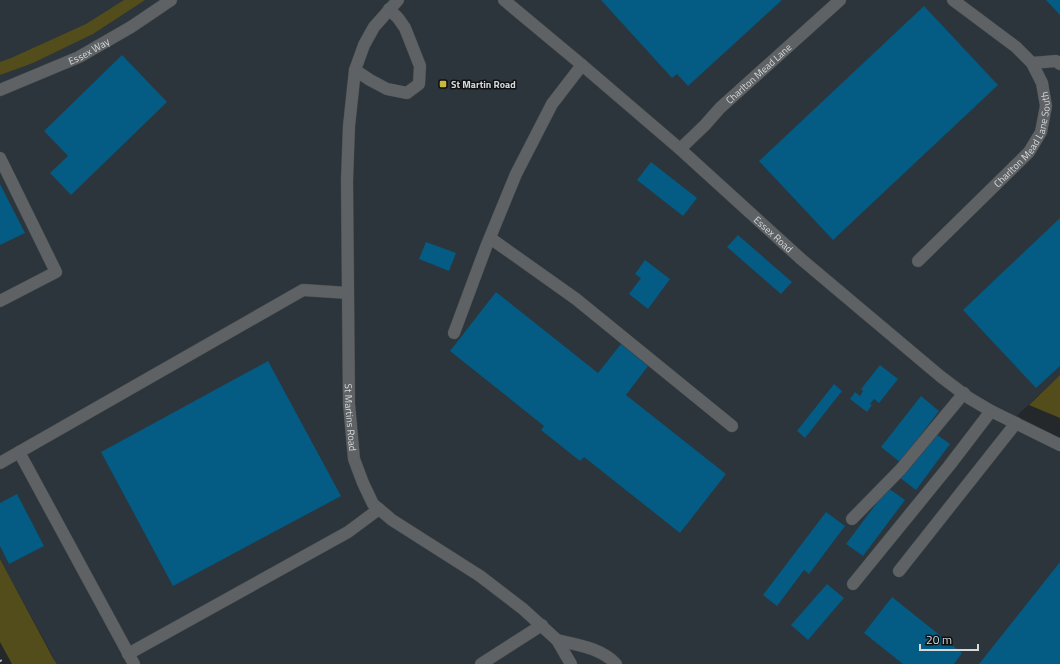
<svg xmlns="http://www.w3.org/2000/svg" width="1060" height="664" font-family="'Titillium Web',sans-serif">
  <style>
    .built { fill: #2b353b }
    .green { fill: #534c1b }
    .building { fill: #045b83 }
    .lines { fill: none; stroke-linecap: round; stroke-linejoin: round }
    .minor-casing { stroke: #414547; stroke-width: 13 }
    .minor { stroke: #5e6265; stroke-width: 12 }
    .rail { stroke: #b2b6b7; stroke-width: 3; stroke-dasharray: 2 4; stroke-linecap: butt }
    .poi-dot { fill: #cbba39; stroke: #0f1012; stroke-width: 1.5 }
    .labels { text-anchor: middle; stroke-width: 3; stroke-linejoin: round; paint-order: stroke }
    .street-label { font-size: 10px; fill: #d6d9da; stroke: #0f1012 }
    .poi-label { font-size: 10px; font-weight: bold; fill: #d6d9da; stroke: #0f1012; text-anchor: start }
  </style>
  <rect width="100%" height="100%" fill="#24282b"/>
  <path class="built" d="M 0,0 L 1060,0 L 1060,375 L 1007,425 L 1060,450 L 1060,664 L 57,664 L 0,559 Z"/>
  <g class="green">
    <path d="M 124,0 L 145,0 L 93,34 L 33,63 L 0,75 L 0,62 L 11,58 L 86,24 Z"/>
    <path d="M 1060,375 L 1060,418 L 1029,405 Z"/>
    <path d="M 0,559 L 53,658 L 57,664 L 12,664 L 0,642 Z"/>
  </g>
  <g class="building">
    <path d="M 601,0 L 782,0 L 688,86 L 677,74 L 672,78 Z"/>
    <path d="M 1046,0 L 1060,0 L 1060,15 Z"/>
    <path d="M 924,6 L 998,85 L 833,240 L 759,161 Z"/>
    <path d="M 122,55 L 167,102 L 71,195 L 50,173 L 68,156 L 44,131 Z"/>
    <path d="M 651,162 L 697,198 L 683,216 L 637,180 Z"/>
    <path d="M 0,184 L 25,233 L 0,245 Z"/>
    <path d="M 1060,218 L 1060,366 L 1036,388 L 963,310 Z"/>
    <path d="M 738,235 L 792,282 L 781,294 L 727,247 Z"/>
    <path d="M 426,242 L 456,253 L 449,271 L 419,259 Z"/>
    <path d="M 645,260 L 670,279 L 648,309 L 629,294 L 641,278 L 635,274 Z"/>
    <path d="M 496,292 L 598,373 L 621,344 L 648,366 L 626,395 L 726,474 L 680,533 L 584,457 L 580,461 L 541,430 L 544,426 L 450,351 Z"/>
    <path d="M 268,361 L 341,496 L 173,586 L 101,452 Z"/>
    <path d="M 880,365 L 898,379 L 879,403 L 874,399 L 870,404 L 872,405 L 867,412 L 850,399 L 855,392 L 860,396 L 863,391 L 861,389 Z"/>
    <path d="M 834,384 L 842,391 L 805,438 L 797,431 Z"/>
    <path d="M 921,396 L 939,411 L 900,462 L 881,447 Z"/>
    <path d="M 933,432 L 950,444 L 916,490 L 899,477 Z"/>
    <path d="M 888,488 L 905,500 L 863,556 L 846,544 Z"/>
    <path d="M 17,494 L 44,546 L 9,564 L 0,546 L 0,503 Z"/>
    <path d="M 826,512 L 845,526 L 809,574 L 804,570 L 777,606 L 763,595 Z"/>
    <path d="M 1060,562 L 1060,664 L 979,664 Z"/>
    <path d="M 827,584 L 844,598 L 808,640 L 791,625 Z"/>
    <path d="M 892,597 L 962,653 L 954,664 L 903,664 L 864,633 Z"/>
  </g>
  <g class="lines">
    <defs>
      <g id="minor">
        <path id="s1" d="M 398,0 L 374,27 L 364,45 L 355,70 L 349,126 L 347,180 L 349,404 L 354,459 L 363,483 L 373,504 L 392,520 L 480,576 L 523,609 L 557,640 L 571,664"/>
        <path id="s2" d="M 504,0 L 582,65 L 680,149 L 801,259 L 940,376 L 969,398 L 991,411 L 1060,445"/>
        <path d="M 1032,63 L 1056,61 L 1060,64"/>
        <path d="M 355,70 L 370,80 L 387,89 L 407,93 L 419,84 L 420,66 L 405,28 L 398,18 L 389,9"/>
        <path id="s3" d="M 0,90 L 79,57 L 131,27 L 171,0"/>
        <path id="s4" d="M 680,149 L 705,125 L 720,108 L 840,0"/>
        <path d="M 0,158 L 56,272 L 0,301"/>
        <path d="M 490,238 L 576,299 L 732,426"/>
        <path id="s5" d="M 918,261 L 1029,152 L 1041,132 L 1046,106 L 1042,83 L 1032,63 L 1016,47 L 953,0"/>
        <path d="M 454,333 L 486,247 L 516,174 L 552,104 L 582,65"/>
        <path d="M 19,452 L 134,664"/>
        <path d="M 0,463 L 303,290 L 348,293"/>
        <path d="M 852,519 L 901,469 L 964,393"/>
        <path d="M 899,571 L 1016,423"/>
        <path d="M 853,584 L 949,466 L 991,411"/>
        <path d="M 557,640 C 578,645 601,648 616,664"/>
        <path d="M 128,654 L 348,532 L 379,509"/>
        <path d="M 481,664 L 542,625"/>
      </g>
    </defs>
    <use href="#minor" class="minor-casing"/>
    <use href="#minor" class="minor"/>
    <path class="rail" d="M 0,660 L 2,664"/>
  </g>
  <rect class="poi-dot" x="439" y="80" width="8" height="8" rx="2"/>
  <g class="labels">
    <g class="street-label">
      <text dy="4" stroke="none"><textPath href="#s3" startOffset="97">Essex Way</textPath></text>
      <text dy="4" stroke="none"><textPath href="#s4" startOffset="109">Charlton Mead Lane</textPath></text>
      <text dy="4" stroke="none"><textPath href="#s5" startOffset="164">Charlton Mead Lane South</textPath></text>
      <text dy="4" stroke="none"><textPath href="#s2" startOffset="357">Essex Road</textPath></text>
      <text dy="4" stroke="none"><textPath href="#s1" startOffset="431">St Martins Road</textPath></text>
    </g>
    <g class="poi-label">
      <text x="451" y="88">St Martin Road</text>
    </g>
  </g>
  <path d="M920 644v6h58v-6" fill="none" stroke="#d6d9da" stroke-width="2"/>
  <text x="926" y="644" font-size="12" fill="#d6d9da" stroke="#0f1012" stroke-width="3" paint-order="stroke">20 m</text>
</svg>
